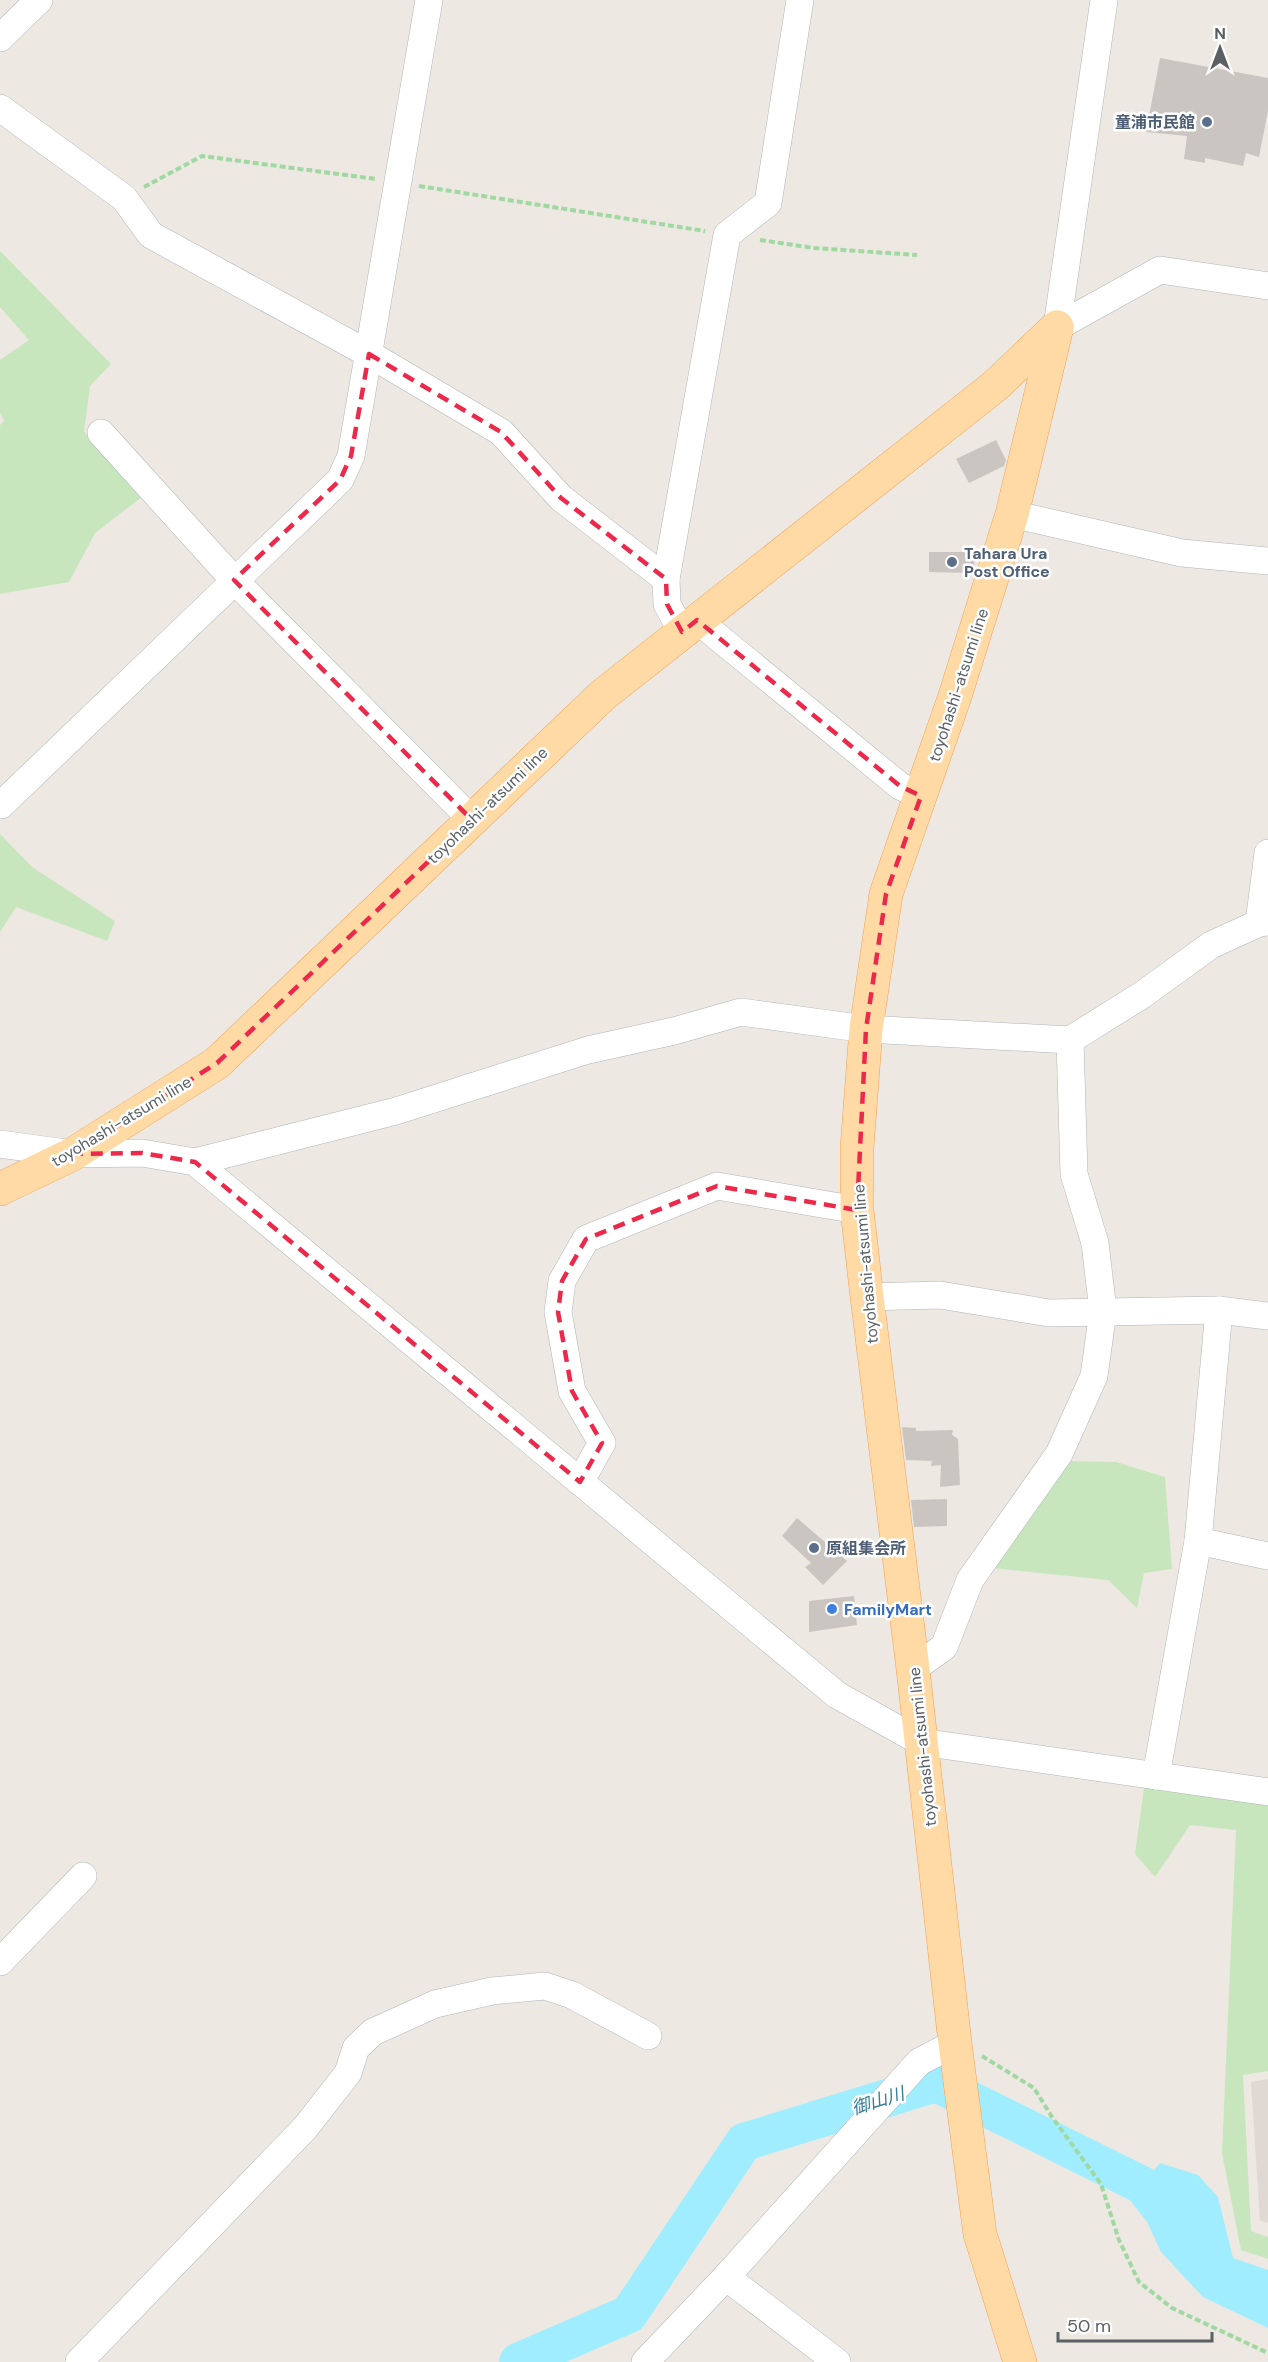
<svg xmlns="http://www.w3.org/2000/svg" width="1268" height="2362" font-family="'DM Sans','Noto Sans JP',sans-serif">
  <style>
    .education { fill: #e0d9d3 }
    .green { fill: #c8e6bd }
    .water { fill: #a0edff }
    .lines { fill: none; stroke-linecap: round; stroke-linejoin: round }
    .river { stroke: #a0edff; stroke-width: 38 }
    .building { fill: #cac5c1 }
    .minor-casing { stroke: #b0b5b8; stroke-width: 28 }
    .major-casing { stroke: #f49f54; stroke-width: 34 }
    .path { stroke: #a0d8a1; stroke-width: 4; stroke-dasharray: 6 3; stroke-linecap: butt }
    .minor { stroke: #fff; stroke-width: 27 }
    .major { stroke: #ffdaa5; stroke-width: 33 }
    .marked { fill: none; stroke: #ec294b; stroke-width: 4.5; stroke-dasharray: 12 8; stroke-linejoin: round }
    .service-dot { fill: #5c6f8a; stroke: #fff; stroke-width: 2 }
    .shop-dot { fill: #3f7fe0; stroke: #fff; stroke-width: 2 }
    .labels { text-anchor: middle; stroke-width: 5; stroke-linejoin: round; paint-order: stroke }
    .service-label { font-size: 16px; font-weight: bold; fill: #4e5e75; stroke: #fff; text-anchor: start }
    .street-label { font-size: 16px; fill: #5a6063; stroke: #fff }
    .shop-label { font-size: 16px; font-weight: bold; fill: #366cbe; stroke: #fff; text-anchor: start }
    .water-label { font-size: 18px; font-style: italic; fill: #357e98; stroke: #fff }
  </style>
  <rect width="100%" height="100%" fill="#eee8e2"/>
  <path class="education" d="M 1268,2079 L 1268,2223 L 1260,2221 L 1251,2082 Z"/>
  <g class="green">
    <path d="M 0,251 L 111,364 L 90,386 L 84,432 L 147,493 L 95,533 L 69,582 L 0,594 L 0,425 L 4,421 L 0,413 L 0,360 L 29,340 L 0,307 Z"/>
    <path d="M 0,834 L 32,867 L 115,921 L 107,941 L 16,907 L 0,932 Z"/>
    <path d="M 1067,1461 L 1116,1462 L 1165,1477 L 1172,1569 L 1144,1573 L 1137,1608 L 1108,1580 L 992,1568 Z"/>
    <path d="M 1144,1788 L 1268,1796 L 1268,2071 L 1243,2075 L 1251,2231 L 1268,2237 L 1268,2259 L 1241,2250 L 1222,2153 L 1236,1830 L 1190,1825 L 1155,1877 L 1135,1854 Z"/>
  </g>
  <path class="water" d="M 1160,2163 L 1198,2175 L 1218,2197 L 1233,2258 L 1268,2270 L 1268,2328 L 1203,2297 L 1161,2252 L 1144,2215 L 1142,2185 Z"/>
  <g class="lines">
    <path class="river" d="M 518,2362 L 629,2314 L 744,2142 L 936,2083 L 1142,2185 L 1173,2224"/>
  </g>
  <g class="building">
    <path d="M 1160,58 L 1268,78 L 1268,111 L 1259,157 L 1246,153 L 1243,166 L 1205,158 L 1205,163 L 1184,159 L 1187,136 L 1146,132 Z"/>
    <path d="M 996,440 L 1006,460 L 1004,466 L 969,483 L 956,459 Z"/>
    <path d="M 929,552 L 975,552 L 974,573 L 929,572 Z"/>
    <path d="M 902,1427 L 916,1428 L 916,1431 L 953,1430 L 952,1435 L 958,1439 L 960,1485 L 940,1487 L 941,1465 L 931,1466 L 932,1461 L 906,1460 Z"/>
    <path d="M 947,1499 L 947,1526 L 914,1527 L 911,1500 Z"/>
    <path d="M 797,1518 L 847,1561 L 823,1585 L 805,1567 L 811,1563 L 782,1536 Z"/>
    <path d="M 854,1596 L 857,1625 L 809,1632 L 809,1601 Z"/>
  </g>
  <g class="lines">
    <defs>
      <g id="minor">
        <path d="M 0,38 L 39,0"/>
        <path d="M 0,108 L 124,198 L 151,235 L 369,354 L 501,432 L 561,498 L 666,579 L 667,604 L 682,632"/>
        <path d="M 1057,327 L 1104,0"/>
        <path d="M 1057,327 L 1160,270 L 1268,286"/>
        <path d="M 101,433 L 234,580 L 472,820"/>
        <path d="M 1012,514 L 1182,553 L 1268,561"/>
        <path d="M 666,579 L 727,235 L 768,203 L 800,0"/>
        <path d="M 697,620 L 900,786 L 921,796"/>
        <path d="M 1,805 L 340,480 L 351,456 L 429,0"/>
        <path d="M 1259,923 L 1268,853"/>
        <path d="M 0,1144 L 73,1154 L 142,1153 L 195,1162 L 837,1695 L 921,1742 L 1268,1792"/>
        <path d="M 195,1162 L 396,1111 L 588,1050 L 674,1031 L 741,1012 L 866,1029 L 1070,1040 L 1142,995 L 1211,945 L 1259,923 L 1268,922"/>
        <path d="M 867,1297 L 940,1295 L 1049,1313 L 1219,1310 L 1268,1316"/>
        <path d="M 580,1482 L 602,1443 L 572,1391 L 558,1312 L 562,1281 L 586,1239 L 717,1186 L 857,1210"/>
        <path d="M 1198,1541 L 1268,1556"/>
        <path d="M 913,1669 L 944,1647 L 970,1580 L 1059,1454 L 1094,1376 L 1103,1311 L 1095,1243 L 1074,1174 L 1070,1040"/>
        <path d="M 1156,1776 L 1198,1541 L 1219,1310"/>
        <path d="M 0,1962 L 83,1876"/>
        <path d="M 726,2277 L 837,2362"/>
        <path d="M 79,2362 L 305,2128 L 348,2073 L 356,2048 L 373,2032 L 435,2004 L 492,1991 L 545,1986 L 572,1995 L 648,2036"/>
        <path d="M 645,2362 L 726,2277 L 919,2062 L 955,2043"/>
      </g>
      <g id="major">
        <path d="M 0,1189 L 73,1154 L 217,1063 L 603,695 L 995,386 L 1057,327"/>
        <path d="M 1020,2362 L 980,2234 L 955,2043 L 913,1669 L 867,1297 L 857,1210 L 857,1148 L 866,1029 L 886,894 L 955,696 L 1012,514 L 1057,327"/>
      </g>
    </defs>
    <use href="#minor" class="minor-casing"/>
    <use href="#major" class="major-casing"/>
    <g class="path">
      <path d="M 419,186 L 705,231"/>
      <path d="M 144,187 L 202,156 L 376,179"/>
      <path d="M 760,240 L 814,248 L 917,255"/>
      <path d="M 982,2056 L 1034,2088 L 1052,2117 L 1101,2184 L 1119,2240 L 1139,2282 L 1172,2308 L 1268,2353"/>
    </g>
    <use href="#minor" class="minor"/>
    <use href="#major" class="major"/>
  </g>
  <path class="marked" d="M 369,354 L 501,432 L 561,498 L 666,579 L 667,604 L 682,632 L 697,620 L 900,786 L 921,796 L 886,894 L 866,1029 L 857,1210 L 717,1186 L 586,1239 L 562,1281 L 558,1312 L 572,1391 L 602,1443 L 580,1482 L 195,1162 L 142,1153 L 73,1154 L 217,1063 L 472,820 L 234,580 L 340,480 L 351,456 Z"/>
  <g class="service-dot">
    <circle cx="1207" cy="122" r="6"/>
    <circle cx="952" cy="562" r="6"/>
    <circle cx="814" cy="1548" r="6"/>
  </g>
  <circle class="shop-dot" cx="832" cy="1609" r="6"/>
  <g class="labels">
    <g class="service-label">
      <text x="1195" y="128" text-anchor="end">童浦市民館</text>
      <text x="964" y="559">Tahara Ura<tspan x="964" dy="18">Post Office</tspan></text>
      <text x="826" y="1554">原組集会所</text>
    </g>
    <g class="street-label">
      <text transform="translate(958 685) rotate(-72)" y="6">toyohashi-atsumi line</text>
      <text transform="translate(487 805) rotate(-44)" y="6">toyohashi-atsumi line</text>
      <text transform="translate(121 1121) rotate(-31)" y="6">toyohashi-atsumi line</text>
      <text transform="translate(865 1264) rotate(-95)" y="6">toyohashi-atsumi line</text>
      <text transform="translate(922 1747) rotate(-96)" y="6">toyohashi-atsumi line</text>
    </g>
    <g class="shop-label">
      <text x="844" y="1615">FamilyMart</text>
    </g>
    <g class="water-label">
      <text transform="translate(878 2101) rotate(-17)" y="6">御山川</text>
    </g>
  </g>
  <g transform="translate(1220 48)" stroke="#ffffff" stroke-width="4.5" paint-order="stroke">
  <path d="M0-4.5L10 22L0 15L-10 22Z" fill="#5a6063"/>
  <text y="-9" font-size="16" font-weight="bold" text-anchor="middle" fill="#5a6063">N</text>
  </g>
  <path d="M1058 2332v9h154v-9" fill="none" stroke="#5a6063" stroke-width="3"/>
  <text x="1067" y="2332" font-size="18" fill="#5a6063" stroke="#ffffff" stroke-width="4.5" paint-order="stroke">50 m</text>
</svg>
